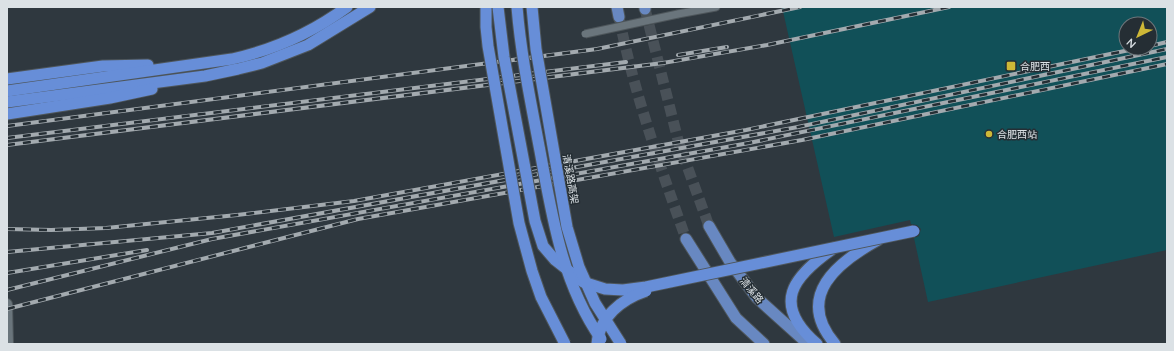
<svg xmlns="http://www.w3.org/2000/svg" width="1174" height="351" font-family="Quicksand,'Noto Sans SC',sans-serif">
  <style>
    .building { fill: #115058; fill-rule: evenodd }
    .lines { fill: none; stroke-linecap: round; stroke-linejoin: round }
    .primary-tunnel { stroke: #495158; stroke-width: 11; stroke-dasharray: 11 5.5; stroke-linecap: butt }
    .pedestrian-casing { stroke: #4e565b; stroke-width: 9 }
    .minor-casing { stroke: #4e565b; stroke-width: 12 }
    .primary-casing { stroke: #4e565b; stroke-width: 13 }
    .trunk-casing { stroke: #4e565b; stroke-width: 13 }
    .pedestrian { stroke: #6a757c; stroke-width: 7 }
    .minor { stroke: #6a757c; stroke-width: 10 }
    .primary { stroke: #6888c1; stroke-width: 11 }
    .trunk { stroke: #678ed8; stroke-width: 11 }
    .rail-casing { stroke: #a3aaaf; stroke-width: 4 }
    .rail { stroke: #252e34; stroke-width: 2.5; stroke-dasharray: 8; stroke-linecap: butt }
    .pedestrian-bridge-casing { stroke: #4e565b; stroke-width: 9; stroke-linecap: butt }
    .trunk-bridge-casing { stroke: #4e565b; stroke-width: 13; stroke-linecap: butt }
    .pedestrian-bridge { stroke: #6a757c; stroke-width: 7 }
    .trunk-bridge { stroke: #678ed8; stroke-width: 11 }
    .poi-dot { fill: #ceb837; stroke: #252e34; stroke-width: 1.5 }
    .labels { text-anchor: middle; stroke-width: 3; stroke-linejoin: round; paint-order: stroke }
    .poi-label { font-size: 10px; fill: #dbe1e5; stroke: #252e34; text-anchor: start }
    .street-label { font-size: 10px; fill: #dbe1e5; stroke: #252e34 }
  </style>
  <rect width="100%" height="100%" fill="#2f383f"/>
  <path class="building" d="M 782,7 L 1167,7 L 1167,250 L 928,302 L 914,238 L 919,236 L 921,229 L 917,225 L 911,224 L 910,220 L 834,237 ZM 1126,24 L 1150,24 L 1150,48 L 1126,48 Z"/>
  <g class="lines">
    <g class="primary-tunnel">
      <path d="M 645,9 L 679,144 L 709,226"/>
      <path d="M 619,17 C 634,93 660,166 686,239"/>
    </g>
    <defs>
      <path id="pedestrian" d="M 678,14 L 716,7"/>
      <path id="minor" d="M 7,304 L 8,344"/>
      <g id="primary">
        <path d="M 617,7 L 619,17"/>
        <path d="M 645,7 L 645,9"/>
        <path d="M 709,226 L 730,262 L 757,298 L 808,344"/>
        <path d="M 686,239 L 736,318 L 764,344"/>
      </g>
      <g id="trunk">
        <path d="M 7,79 L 103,66 L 148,65"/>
        <path d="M 7,91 L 232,59 C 273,50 313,32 347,7"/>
        <path d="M 7,102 L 205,76 L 238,69 L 262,63 L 308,45 L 370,7"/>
        <path d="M 7,114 L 110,98 L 152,89"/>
        <path d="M 817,344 C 771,304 792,277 834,248"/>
        <path d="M 835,344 C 794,296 838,262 878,240"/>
      </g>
    </defs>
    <use href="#pedestrian" class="pedestrian-casing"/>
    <use href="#minor" class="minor-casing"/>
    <use href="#primary" class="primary-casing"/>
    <use href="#trunk" class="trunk-casing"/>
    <use href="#pedestrian" class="pedestrian"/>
    <use href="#minor" class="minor"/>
    <use href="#primary" class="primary"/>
    <use href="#trunk" class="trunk"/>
    <defs>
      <g id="rail">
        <path d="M 1150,46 L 1167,42"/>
        <path d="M 678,55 L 727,47"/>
        <path d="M 7,126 L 597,49 L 800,7"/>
        <path d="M 7,138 L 626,62"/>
        <path d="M 7,145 L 663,63 L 767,45 L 949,7"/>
        <path d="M 7,229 L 51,230 L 106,228 L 237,215 L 354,201 L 746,130 L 1139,48"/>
        <path d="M 7,252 L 212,233 L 798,127 L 1167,49"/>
        <path d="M 7,273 L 147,250"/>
        <path d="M 7,290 L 212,239 L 749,143 L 1167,57"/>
        <path d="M 7,309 L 358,219 L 802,140 L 1167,64"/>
      </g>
    </defs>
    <use href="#rail" class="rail-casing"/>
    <use href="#rail" class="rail"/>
    <defs>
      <path id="pedestrian-bridge" d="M 585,34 L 678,14"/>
      <g id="trunk-bridge">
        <path d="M 486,7 L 486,27 L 488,46 L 519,223 L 532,271 L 541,297 L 565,344"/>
        <path d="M 498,7 L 504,57 L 535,221 L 543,246 L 555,260 L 583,282 L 605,289 L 623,290 L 646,287 L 914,231"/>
        <path d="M 517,7 C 521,56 531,103 540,151 C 552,216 562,283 601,339"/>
        <path d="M 532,7 L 536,49 L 567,227 L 579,267 L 595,303 L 621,344"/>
        <path d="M 597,344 C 599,317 622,299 646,291"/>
      </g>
    </defs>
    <use href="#pedestrian-bridge" class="pedestrian-bridge-casing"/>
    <use href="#trunk-bridge" class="trunk-bridge-casing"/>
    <use href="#pedestrian-bridge" class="pedestrian-bridge"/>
    <use href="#trunk-bridge" class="trunk-bridge"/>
  </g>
  <g class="poi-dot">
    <rect x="1006" y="61" width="10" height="10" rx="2"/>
    <circle cx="989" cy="134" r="4"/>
  </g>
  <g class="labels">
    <g class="poi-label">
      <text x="1020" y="70">合肥西</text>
      <text x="997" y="138">合肥西站</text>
    </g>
    <g class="street-label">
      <text transform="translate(571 179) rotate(80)" y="4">清溪路高架</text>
      <text transform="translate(752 290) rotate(50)" y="4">清溪路</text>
    </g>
  </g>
  <rect width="1174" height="351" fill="none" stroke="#dbe1e5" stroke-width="16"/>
  <g transform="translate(1138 36) rotate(223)"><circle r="19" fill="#252e34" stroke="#6e767b"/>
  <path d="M0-3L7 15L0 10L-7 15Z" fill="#ceb837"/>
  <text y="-6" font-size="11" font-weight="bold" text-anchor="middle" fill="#dbe1e5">N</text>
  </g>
</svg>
